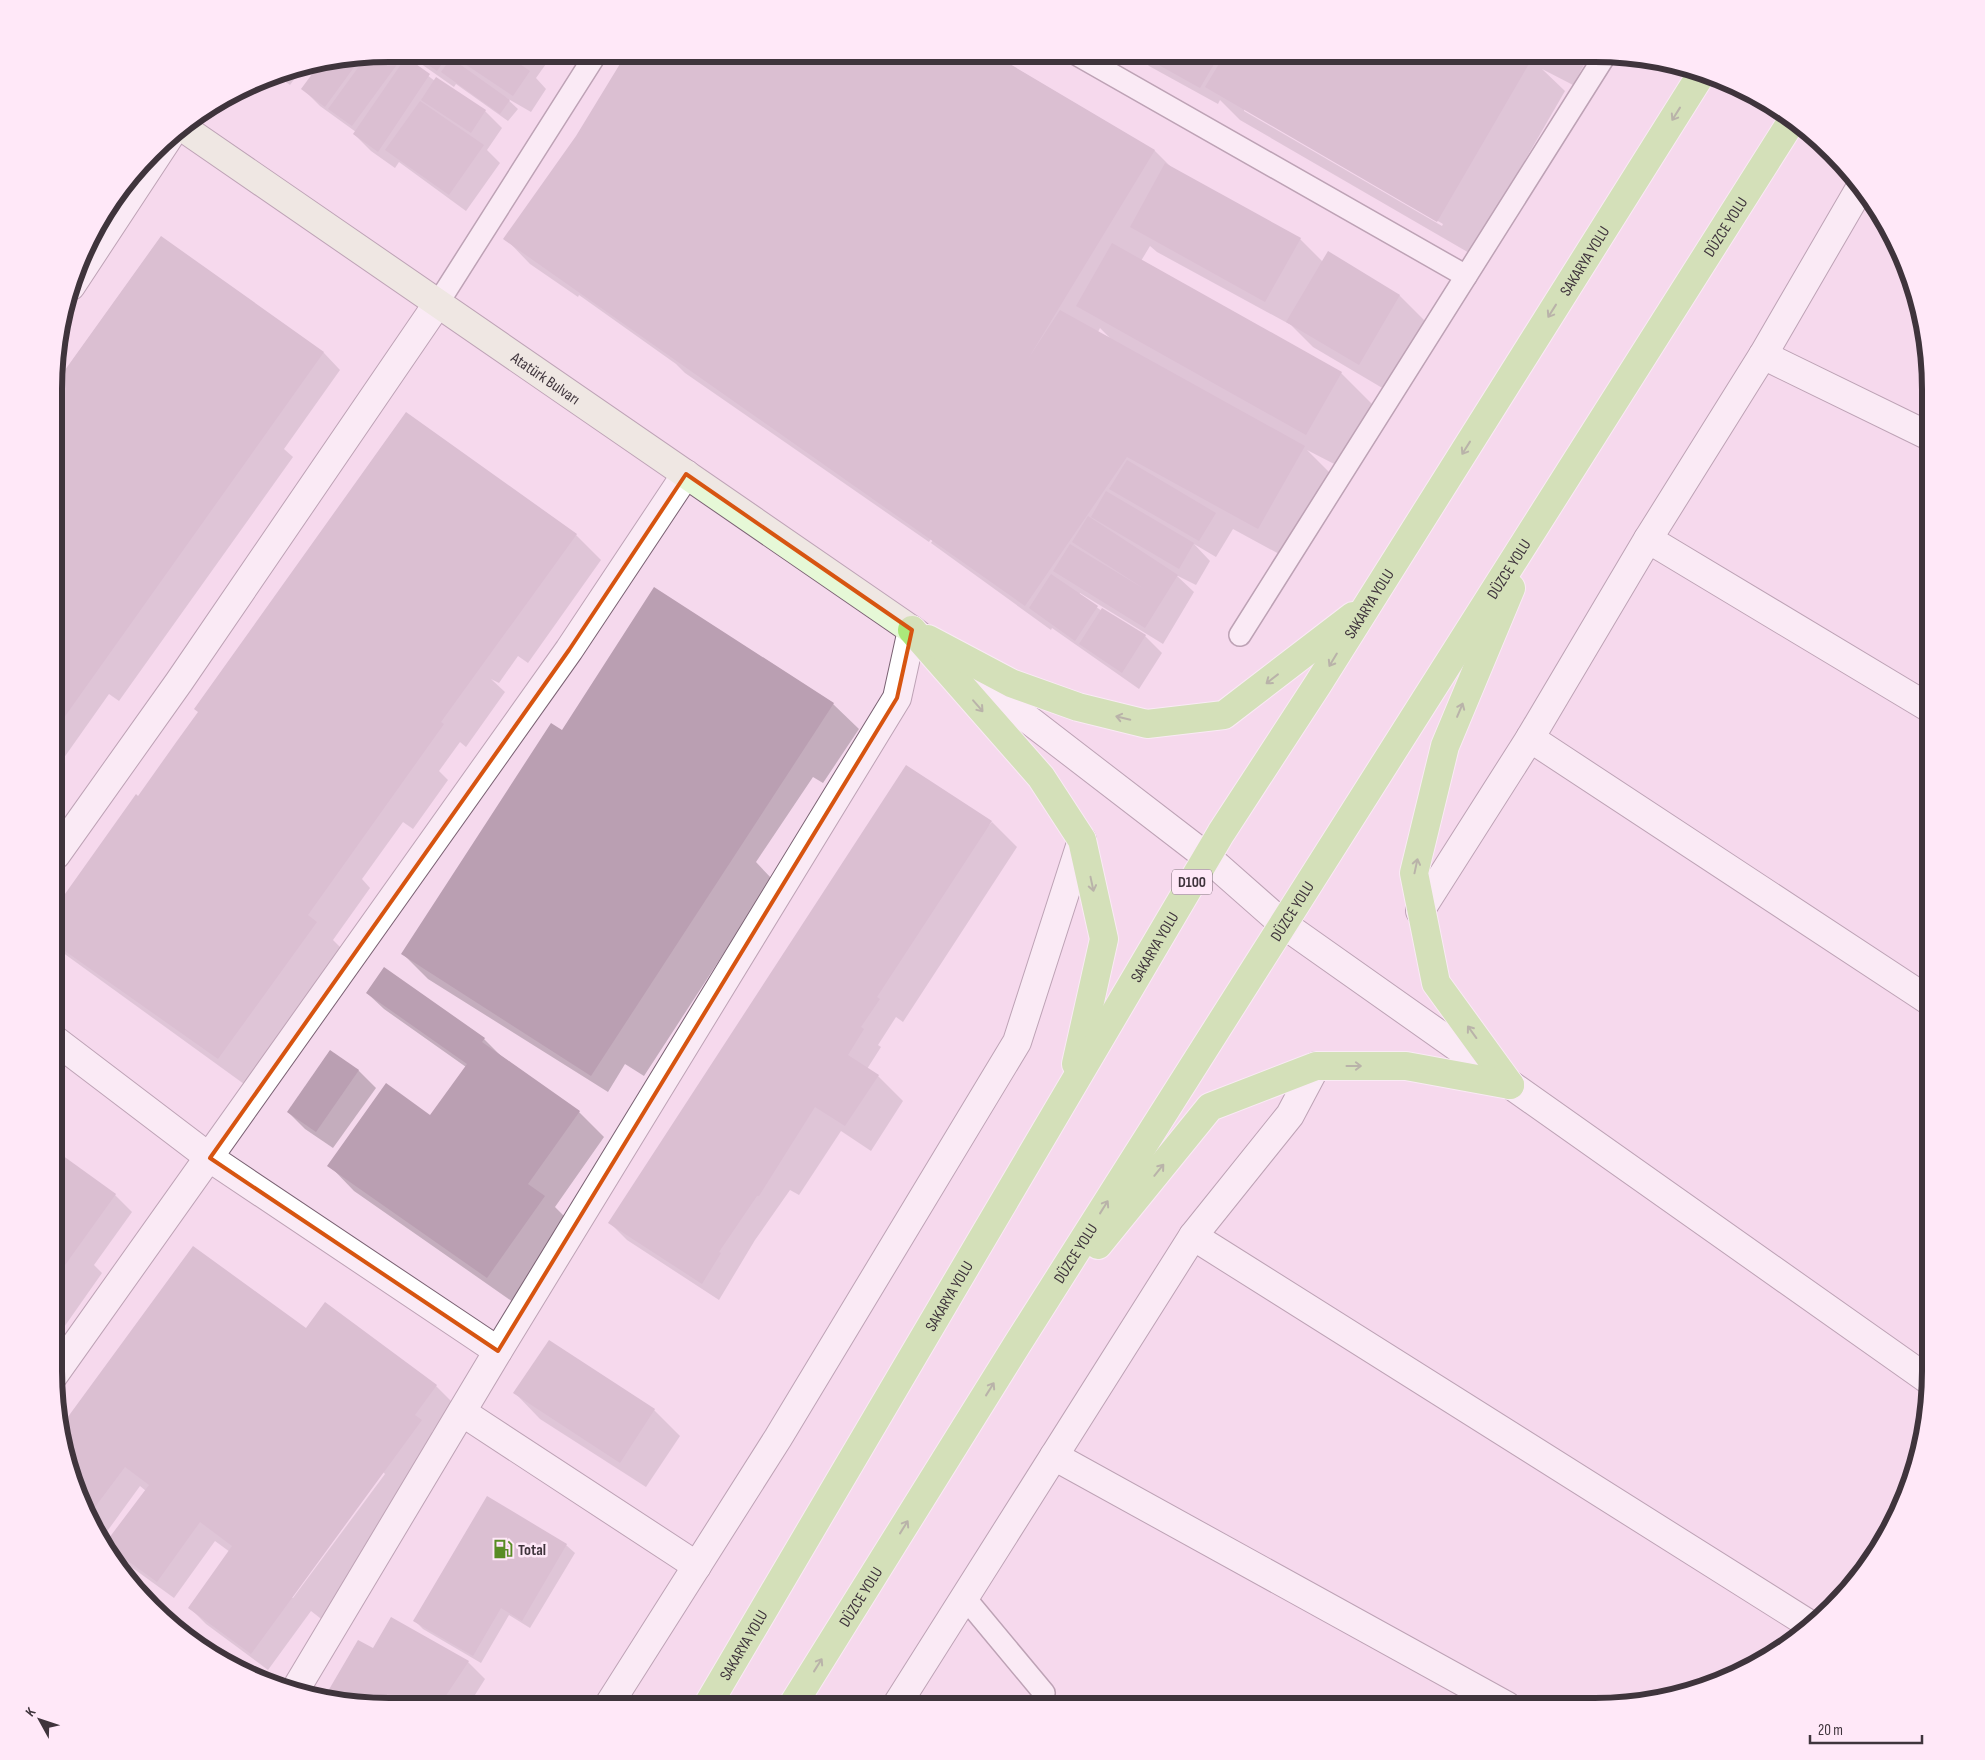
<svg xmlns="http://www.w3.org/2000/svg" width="1985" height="1760" font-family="'Sofia Sans Condensed',sans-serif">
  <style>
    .shadow { fill: #0003; fill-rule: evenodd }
    .building { fill: #ba9fb2 }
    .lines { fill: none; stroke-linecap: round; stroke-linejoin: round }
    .lane-casing { stroke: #796172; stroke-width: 24 }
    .street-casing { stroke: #796172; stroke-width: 30 }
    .secondary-casing { stroke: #796172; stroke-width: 30 }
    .highway-casing { stroke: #fff; stroke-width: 30 }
    .lane { stroke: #fff; stroke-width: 21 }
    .street { stroke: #fff; stroke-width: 28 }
    .secondary { stroke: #e6f8d7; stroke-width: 28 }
    .highway { stroke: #abe87b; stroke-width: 28 }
    .oneway { stroke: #708558 }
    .marked { fill: none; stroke: #d75511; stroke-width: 4; stroke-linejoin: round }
    .labels { text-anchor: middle; stroke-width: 5; stroke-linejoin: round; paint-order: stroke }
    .shield { fill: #ffe8f8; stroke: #796a74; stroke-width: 1 }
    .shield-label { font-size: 15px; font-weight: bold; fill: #3f343c }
    .street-label { font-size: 16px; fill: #3f343c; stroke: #ffe8f8 }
    .poi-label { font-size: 16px; font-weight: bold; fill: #3f343c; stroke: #ffe8f8; text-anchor: start }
    .rim { fill: none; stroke: #3f343c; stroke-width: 6 }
  </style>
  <rect width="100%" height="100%" fill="#f5d9ed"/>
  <g class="shadow">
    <path d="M 390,54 L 399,54 L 435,81 L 485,111 L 502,128 L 487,150 L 500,163 L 466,211 L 399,162 L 395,168 L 371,151 L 354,134 L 356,132 L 320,106 L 303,89 L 320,65 Z"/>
    <path d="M 407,54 L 553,54 L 536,78 L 546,89 L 531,112 L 505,97 L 518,109 L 508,121 L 456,84 L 454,87 Z"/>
    <path d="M 627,54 L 992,54 L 1155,151 L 1173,169 L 1300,239 L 1323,262 L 1400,296 L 1425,321 L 1384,389 L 1313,347 L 1291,325 L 1157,252 L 1150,246 L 1141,261 L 1341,373 L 1374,406 L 1340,467 L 1307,450 L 1337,480 L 1292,561 L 1233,529 L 1216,557 L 1194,544 L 1210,561 L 1196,585 L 1176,575 L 1194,592 L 1163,644 L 1080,593 L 1079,595 L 1102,611 L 1145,636 L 1162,653 L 1139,689 L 1052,628 L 1051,630 L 931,543 L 1018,411 L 1016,409 L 929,542 L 685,373 L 676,364 L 579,295 L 578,297 L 530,264 L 505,238 L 577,137 ZM 1100,328 L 1110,338 L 1098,332 Z"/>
    <path d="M 1119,54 L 1134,54 L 1130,61 Z"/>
    <path d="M 1137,54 L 1590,54 L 1573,85 L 1542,69 L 1565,91 L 1471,254 L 1240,120 L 1220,100 L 1218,104 L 1149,66 ZM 1244,108 L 1443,224 L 1442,226 L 1244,111 Z"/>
    <path d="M 302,68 L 290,85 L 275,74 L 281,72 Z"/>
    <path d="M 161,237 L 324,353 L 340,370 L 284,449 L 293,457 L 119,701 L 109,694 L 56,769 L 57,382 Z"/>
    <path d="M 576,535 L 601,560 L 528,663 L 518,656 L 499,683 L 491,679 L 505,692 L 466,747 L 460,742 L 439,771 L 448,780 L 413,829 L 403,822 L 362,879 L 370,888 L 333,940 L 341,948 L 244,1084 L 55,947 L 55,910 L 139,798 Z"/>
    <path d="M 833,704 L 859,729 L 823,783 L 813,777 L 756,862 L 772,879 L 644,1076 L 625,1064 L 608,1092 L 428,979 L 403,954 L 562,731 Z"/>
    <path d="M 992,822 L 1017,847 L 903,1022 L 896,1017 L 878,1045 L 881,1047 L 867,1069 L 878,1076 L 903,1101 L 871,1151 L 841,1131 L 799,1195 L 790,1190 L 755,1240 L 719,1300 L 627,1240 L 610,1223 Z"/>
    <path d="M 384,969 L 484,1039 L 501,1056 L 579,1112 L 604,1137 L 555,1207 L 570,1222 L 513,1302 L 354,1191 L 329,1165 L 430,1117 L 466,1067 L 384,1009 L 367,993 Z"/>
    <path d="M 330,1051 L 359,1071 L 376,1088 L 333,1148 L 305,1129 L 288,1112 Z"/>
    <path d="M 55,1152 L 115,1195 L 132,1212 L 94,1265 L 102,1273 L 55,1340 Z"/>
    <path d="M 325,1304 L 436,1386 L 453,1403 L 432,1432 L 438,1438 L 329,1625 L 311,1611 L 268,1670 L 206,1624 L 189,1607 L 230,1552 L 215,1541 L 174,1598 L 123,1561 L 107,1543 L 146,1491 L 140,1486 L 103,1537 L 79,1499 L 306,1330 ZM 383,1472 L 385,1474 L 293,1598 L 291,1597 Z"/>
    <path d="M 549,1342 L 654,1410 L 680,1436 L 646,1487 L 540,1419 L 515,1393 Z"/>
    <path d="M 487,1498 L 566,1545 L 575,1553 L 530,1628 L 509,1615 L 481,1663 L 423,1629 L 415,1621 Z"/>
    <path d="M 373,1650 L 468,1662 L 485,1679 L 468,1706 L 389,1706 L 326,1698 Z"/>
  </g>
  <g class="building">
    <path d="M 389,54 L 404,55 L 352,126 L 328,109 L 365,58 Z"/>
    <path d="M 412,54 L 449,54 L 437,71 Z"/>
    <path d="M 450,54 L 505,54 L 530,71 L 513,96 Z"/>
    <path d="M 626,54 L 993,54 L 1155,150 L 1028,359 L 1060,310 L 1305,446 L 1258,529 L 1127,457 L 1025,606 L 503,239 L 576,136 Z"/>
    <path d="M 1139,54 L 1220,54 L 1200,88 Z"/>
    <path d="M 1225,54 L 1528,54 L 1533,57 L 1437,222 L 1205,87 Z"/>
    <path d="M 406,57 L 430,74 L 378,152 L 353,134 Z"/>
    <path d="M 451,58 L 510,100 L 500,114 L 441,72 Z"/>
    <path d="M 360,59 L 325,107 L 301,89 L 318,66 Z"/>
    <path d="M 436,77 L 486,110 L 471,133 L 421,100 Z"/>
    <path d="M 420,101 L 484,145 L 449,195 L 385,150 Z"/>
    <path d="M 1165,163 L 1301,238 L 1265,302 L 1130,227 Z"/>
    <path d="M 161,236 L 324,352 L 56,729 L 57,379 L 64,369 L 65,370 Z"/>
    <path d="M 1112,243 L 1342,372 L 1306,435 L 1076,306 Z"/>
    <path d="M 1328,251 L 1400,295 L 1359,365 L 1286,322 Z"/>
    <path d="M 406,412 L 577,534 L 441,722 L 444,724 L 308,915 L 317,922 L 218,1059 L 55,944 L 55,908 L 136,794 L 138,796 L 177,741 L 198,712 L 194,709 Z"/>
    <path d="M 1127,460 L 1216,513 L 1199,541 L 1109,489 Z"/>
    <path d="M 1106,491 L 1194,543 L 1179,569 L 1091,517 Z"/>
    <path d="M 1088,516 L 1178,575 L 1145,628 L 1053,571 L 1070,544 L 1146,590 L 1072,542 Z"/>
    <path d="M 1051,574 L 1098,606 L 1075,641 L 1029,608 Z"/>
    <path d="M 654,587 L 834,703 L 591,1076 L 401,954 L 551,723 L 562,730 Z"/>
    <path d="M 1102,608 L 1146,635 L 1122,673 L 1079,644 Z"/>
    <path d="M 906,765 L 992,821 L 877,997 L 880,999 L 861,1027 L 864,1029 L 848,1055 L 879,1075 L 845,1126 L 815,1107 L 759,1196 L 757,1196 L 719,1252 L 721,1253 L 702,1284 L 608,1223 Z"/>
    <path d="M 384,967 L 485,1038 L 482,1042 L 580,1111 L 528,1184 L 545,1196 L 487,1278 L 327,1166 L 386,1083 L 430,1115 L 467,1064 L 366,993 Z"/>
    <path d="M 330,1050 L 359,1070 L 316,1132 L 287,1112 Z"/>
    <path d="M 55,1150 L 116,1194 L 55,1279 Z"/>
    <path d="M 193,1246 L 306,1328 L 325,1302 L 437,1385 L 415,1415 L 422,1420 L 251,1654 L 188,1608 L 232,1546 L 200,1522 L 157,1582 L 110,1548 L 106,1542 L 149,1485 L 125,1467 L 89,1515 L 79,1499 L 62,1425 Z"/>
    <path d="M 549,1340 L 655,1409 L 620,1463 L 513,1393 Z"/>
    <path d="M 487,1496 L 567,1544 L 522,1621 L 501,1608 L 473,1656 L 413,1621 Z"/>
    <path d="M 391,1617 L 469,1661 L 439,1706 L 389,1706 L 324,1698 L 358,1640 L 373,1648 Z"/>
  </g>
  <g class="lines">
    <defs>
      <g id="lane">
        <path d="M 1076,54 L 1466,276"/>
        <path d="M 438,303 L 596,54"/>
        <path d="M 1240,635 L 1606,54"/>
        <path d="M 965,1598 L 1044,1693 L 1039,1706"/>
      </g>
      <g id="street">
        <path d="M 71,286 L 169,137"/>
        <path d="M 1763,355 L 1931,437"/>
        <path d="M 1648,539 L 1931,709"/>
        <path d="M 1530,738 L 1931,1002"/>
        <path d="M 56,855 L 179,682 L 438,303"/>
        <path d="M 1420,911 L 1530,738 L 1648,539 L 1763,355 L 1860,188"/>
        <path d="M 55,1040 L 210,1158 L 498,1351"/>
        <path d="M 1193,1236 L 1812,1626"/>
        <path d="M 54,1375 L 569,650 L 686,474"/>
        <path d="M 462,1412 L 697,1566"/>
        <path d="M 1054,1456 L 1507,1706"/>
        <path d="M 294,1692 L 498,1351 L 897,698 L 912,630 L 1207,857 L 1283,924 L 1930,1381"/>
        <path d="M 608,1706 L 778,1438 L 1017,1042 L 1082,840"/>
        <path d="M 896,1706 L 1193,1236 L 1290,1115 L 1316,1066"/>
      </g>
      <g id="secondary">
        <path id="s1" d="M 182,127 L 912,630"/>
      </g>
      <g id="highway">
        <path d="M 912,630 L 1041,777 L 1082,840 L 1104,939 L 1076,1064"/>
        <path d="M 928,639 L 1011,683 L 1078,707 L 1147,724 L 1224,715 L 1353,616"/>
        <path d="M 1510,1085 L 1436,983 L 1414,873 L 1445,746 L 1511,588"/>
        <path d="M 1098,1245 L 1210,1107 L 1316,1066 L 1406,1066 L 1510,1085"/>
        <path id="s2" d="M 707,1706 L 1221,833 L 1318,684 L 1702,73"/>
        <path id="s3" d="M 792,1706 L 1018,1343 L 1793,119"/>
      </g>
    </defs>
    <use href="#lane" class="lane-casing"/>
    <use href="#street" class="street-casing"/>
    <use href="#secondary" class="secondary-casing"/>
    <use href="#highway" class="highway-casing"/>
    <use href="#lane" class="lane"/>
    <use href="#street" class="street"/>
    <use href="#secondary" class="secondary"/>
    <use href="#highway" class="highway"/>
  </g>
  <defs><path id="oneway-shaft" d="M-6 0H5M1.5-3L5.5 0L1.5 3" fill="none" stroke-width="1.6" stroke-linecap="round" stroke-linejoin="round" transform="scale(1.25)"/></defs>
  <g class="oneway">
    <use href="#oneway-shaft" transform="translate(1676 114) rotate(122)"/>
    <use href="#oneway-shaft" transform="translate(1552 311) rotate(122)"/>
    <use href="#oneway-shaft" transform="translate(1466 448) rotate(122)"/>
    <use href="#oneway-shaft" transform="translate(1333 660) rotate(121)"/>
    <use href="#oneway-shaft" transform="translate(1272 679) rotate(142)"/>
    <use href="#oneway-shaft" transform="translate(978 706) rotate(49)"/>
    <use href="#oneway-shaft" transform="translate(1460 710) rotate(-67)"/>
    <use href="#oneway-shaft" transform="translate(1123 718) rotate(-166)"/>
    <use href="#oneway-shaft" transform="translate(1416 866) rotate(-78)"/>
    <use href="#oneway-shaft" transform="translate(1092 884) rotate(78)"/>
    <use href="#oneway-shaft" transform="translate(1472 1032) rotate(-126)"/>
    <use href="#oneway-shaft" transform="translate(1354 1066)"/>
    <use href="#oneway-shaft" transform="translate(1159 1170) rotate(-51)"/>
    <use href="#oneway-shaft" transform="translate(1104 1207) rotate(-58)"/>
    <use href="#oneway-shaft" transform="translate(990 1389) rotate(-58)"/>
    <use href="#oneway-shaft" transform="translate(904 1527) rotate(-58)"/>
    <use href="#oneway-shaft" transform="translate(818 1665) rotate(-58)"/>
  </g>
  <path d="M0 0H1985V1760H0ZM 686,474 L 912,630 L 897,698 L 498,1351 L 210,1158 L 569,650 Z" fill="#f5d9ed" fill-opacity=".55" fill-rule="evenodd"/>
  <path class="marked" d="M 686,474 L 912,630 L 897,698 L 498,1351 L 210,1158 L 569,650 Z"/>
  <defs>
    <symbol id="fuel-bare" viewBox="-9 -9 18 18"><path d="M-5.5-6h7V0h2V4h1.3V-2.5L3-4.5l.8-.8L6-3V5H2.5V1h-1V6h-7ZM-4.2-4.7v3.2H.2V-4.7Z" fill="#588c24" stroke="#ffe8f8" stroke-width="2.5" paint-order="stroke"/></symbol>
  </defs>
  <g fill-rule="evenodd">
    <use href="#fuel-bare" x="489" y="1535" width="28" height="28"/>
  </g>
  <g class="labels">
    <rect class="shield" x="1172" y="869.5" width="40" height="25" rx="4"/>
    <g class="shield-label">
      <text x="1192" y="887">D100</text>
    </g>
    <g class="street-label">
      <text dy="6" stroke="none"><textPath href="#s3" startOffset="1749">DÜZCE YOLU</textPath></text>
      <text dy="6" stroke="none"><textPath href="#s2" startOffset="1691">SAKARYA YOLU</textPath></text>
      <text dy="6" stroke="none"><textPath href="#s1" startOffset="442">Atatürk Bulvarı</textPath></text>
      <text dy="6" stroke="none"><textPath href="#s3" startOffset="1344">DÜZCE YOLU</textPath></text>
      <text dy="6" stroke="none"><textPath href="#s2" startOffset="1286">SAKARYA YOLU</textPath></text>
      <text dy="6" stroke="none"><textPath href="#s3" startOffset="939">DÜZCE YOLU</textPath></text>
      <text dy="6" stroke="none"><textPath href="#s2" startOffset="881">SAKARYA YOLU</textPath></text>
      <text dy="6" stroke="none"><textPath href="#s3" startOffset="534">DÜZCE YOLU</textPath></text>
      <text dy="6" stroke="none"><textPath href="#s2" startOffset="476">SAKARYA YOLU</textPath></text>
      <text dy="6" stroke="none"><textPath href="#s3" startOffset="129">DÜZCE YOLU</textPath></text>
      <text dy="6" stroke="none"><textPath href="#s2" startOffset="71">SAKARYA YOLU</textPath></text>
    </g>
    <g class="poi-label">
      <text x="518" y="1555">Total</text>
    </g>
  </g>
  <path d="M0 0H1985V1760H0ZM389 62H1595A327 327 0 0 1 1922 389V1371A327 327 0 0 1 1595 1698H389A327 327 0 0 1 62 1371V389A327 327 0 0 1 389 62Z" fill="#ffe8f8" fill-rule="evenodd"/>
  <path class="rim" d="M389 62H1595A327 327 0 0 1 1922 389V1371A327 327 0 0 1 1595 1698H389A327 327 0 0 1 62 1371V389A327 327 0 0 1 389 62Z"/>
  <g transform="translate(40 1720) rotate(310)" stroke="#ffe8f8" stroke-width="4" paint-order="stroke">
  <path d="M0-4L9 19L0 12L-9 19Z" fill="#3f343c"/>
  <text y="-8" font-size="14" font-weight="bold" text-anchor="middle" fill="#3f343c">K</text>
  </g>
  <path d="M1810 1735v8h112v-8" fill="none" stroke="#3f343c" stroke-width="2.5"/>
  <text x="1818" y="1735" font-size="15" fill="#3f343c" stroke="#ffe8f8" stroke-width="4" paint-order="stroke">20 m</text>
</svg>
